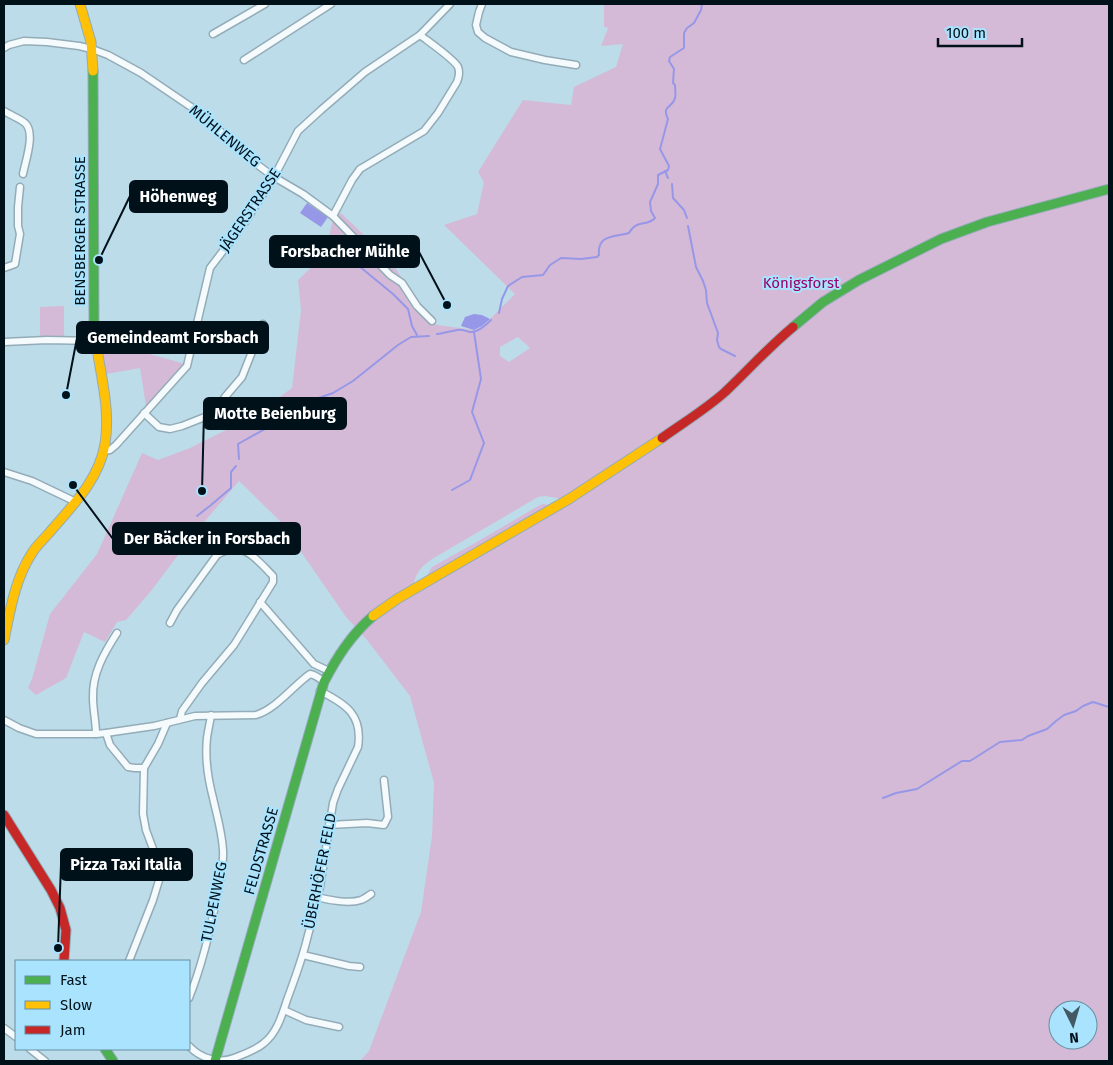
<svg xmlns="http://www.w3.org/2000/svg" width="1113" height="1065" font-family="'Fira Sans',sans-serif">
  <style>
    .green { fill: #d5bad7; fill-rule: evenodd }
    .water { fill: #9797e8 }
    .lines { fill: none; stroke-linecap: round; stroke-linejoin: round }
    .stream { stroke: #9797e8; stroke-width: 2 }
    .street-casing { stroke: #93acb7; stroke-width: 9 }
    .fast-casing { stroke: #93acb7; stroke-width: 11 }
    .slow-casing { stroke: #93acb7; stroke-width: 11 }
    .jam-casing { stroke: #93acb7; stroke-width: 11 }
    .street { stroke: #f5fafc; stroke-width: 6 }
    .fast { stroke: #4caf50; stroke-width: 9 }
    .slow { stroke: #ffc107; stroke-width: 9 }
    .jam { stroke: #c62828; stroke-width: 9 }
    .labels { text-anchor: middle; stroke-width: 4; stroke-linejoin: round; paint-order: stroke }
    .street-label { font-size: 15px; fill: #00111a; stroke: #a9e3fd }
    .park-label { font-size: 15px; fill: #97006a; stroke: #a9e3fd }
    .leader { fill: none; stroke: #00111a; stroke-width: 2 }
    .callout-dot { fill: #00111a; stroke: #a9e3fd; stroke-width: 2 }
    .callout { fill: #00111a; stroke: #00111a; stroke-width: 2 }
    .callout-label { font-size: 16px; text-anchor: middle; font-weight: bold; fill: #fff }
  </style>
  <rect width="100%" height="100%" fill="#bcdcea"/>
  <g class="green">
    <path d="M 603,4 L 1109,4 L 1109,1061 L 360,1061 L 369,1051 L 421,912 L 432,836 L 434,783 L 410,696 L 367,640 L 346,617 L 279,520 L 239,481 L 194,534 L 151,591 L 126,620 L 117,622 L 105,642 L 84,632 L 66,678 L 36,695 L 28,688 L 32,679 L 50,614 L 97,554 L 142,453 L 158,460 L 190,448 L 252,417 L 292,388 L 301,310 L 298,280 L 325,254 L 333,219 L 341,213 L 391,261 L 431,324 L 474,330 L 483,326 L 515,294 L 444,225 L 477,214 L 484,182 L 478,172 L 523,100 L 571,105 L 574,87 L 616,67 L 623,44 L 601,46 L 608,28 L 604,27 L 604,6 ZM 518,337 L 530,348 L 509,362 L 500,356 L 500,347 ZM 545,496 L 563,499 L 551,505 L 543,504 L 538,506 L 482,539 L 432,567 L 425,579 L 413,586 C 416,572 421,567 432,559 L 538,497 ZM 1058,1010 L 1088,1010 L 1088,1040 L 1058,1040 Z"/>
    <path d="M 64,306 L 64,336 L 40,336 L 40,307 Z"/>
    <path d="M 100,340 L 185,364 L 146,406 L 140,368 L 106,374 Z"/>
  </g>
  <g class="water">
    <path d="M 307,203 L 328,217 L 321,227 L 300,213 Z"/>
    <path d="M 474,314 L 482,315 L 490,319 L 482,326 L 474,330 L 461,326 L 465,317 Z"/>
  </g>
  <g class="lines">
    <g class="stream">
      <path d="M 665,171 L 668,178"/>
      <path d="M 672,184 L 673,198 L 684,210 L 687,218"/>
      <path d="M 688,226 L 696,267 L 703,281 L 706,290 L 707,303 L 718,333 L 717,340 L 719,347 L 721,349 L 735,356"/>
      <path d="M 320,236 L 331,242 L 340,252 L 348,257 L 393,294 L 408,309 L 412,326 L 417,335"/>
      <path d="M 499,313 L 502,299 L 508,286 L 522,277 L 543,275 L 550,265 L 561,258 L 581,259 L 597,257 L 599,255 C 597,234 615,237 629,233 C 636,219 647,227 655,218 L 651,211 L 650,202 L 658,184 L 658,175 L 668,170 L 669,166 L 660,149 L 668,119 C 661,105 673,108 675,98 C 676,94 675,89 675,85 L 673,83 L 674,69 L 669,61 L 670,57 L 684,48 L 684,33 L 687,28 L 694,23 L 701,10 L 702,4"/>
      <path d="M 437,334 C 444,333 451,331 457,330 C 462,329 465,331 470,332 C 477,333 486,325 491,320"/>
      <path d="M 239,459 L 238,444 L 290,415 L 301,406 L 313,400 L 333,393 L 353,381 L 398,345 L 411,337 L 429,336"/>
      <path d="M 452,490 L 470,480 L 484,443 L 472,412 L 481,379 L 474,332"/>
      <path d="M 197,516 L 211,505 L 231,488 L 231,472 L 236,466"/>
      <path d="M 883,798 L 896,793 L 917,789 L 962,761 L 970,761 L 1000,742 L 1022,740 L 1028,736 L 1047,729 L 1056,721 L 1064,715 L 1076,711 L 1083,706 L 1093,702 L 1109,707"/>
    </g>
    <defs>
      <g id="street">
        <path d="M 482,4 L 479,12 L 476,25 L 478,32 L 485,38 L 511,52 L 545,60 L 576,65"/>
        <path d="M 213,34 L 265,4"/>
        <path d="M 4,48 L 9,45 L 24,41 L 47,42 L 79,46 L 92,49 L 108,55 L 141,73 L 197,111 L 236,145 L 255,163 L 274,177 L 303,194 L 333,216 L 390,275 L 402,283 L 417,306 L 432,321"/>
        <path d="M 244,60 L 331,4"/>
        <path d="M 4,111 C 10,115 19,118 25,123 C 36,133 25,162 23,174"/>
        <path d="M 333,216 L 352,180 L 360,169 L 424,131 L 438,113 L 457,82 C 459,77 460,72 458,67 C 454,59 429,42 420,35"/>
        <path d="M 4,268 L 15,264 L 20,234 L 18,226 L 18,207 L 20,187"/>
        <path d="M 4,342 L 47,340 L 95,341"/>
        <path d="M 144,413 L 159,427 L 170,429 L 182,426 L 215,413 L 225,397 L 242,377 L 263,324"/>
        <path d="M 104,451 L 110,450 L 116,445 L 187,366 L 210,268 L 245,222 L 274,177 L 298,131 L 321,110 L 365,72 L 420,35 L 450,4"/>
        <path d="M 4,472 L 32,481 L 76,502"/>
        <path d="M 260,602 L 314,664 L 329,671"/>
        <path d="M 170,623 L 177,610 L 217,555 C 243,539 256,559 273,576 L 273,582 L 234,645 L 202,683 L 182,711 L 180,719"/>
        <path d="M 4,720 L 19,728 L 36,734 L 96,734 L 106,733 L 154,726 L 195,716 L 256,715 C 276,709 293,686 310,674 C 316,675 319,678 324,682"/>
        <path d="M 106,733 L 110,745 L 128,767 L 135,768 L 144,768"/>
        <path d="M 96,734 C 96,722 93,710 93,698 C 92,674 104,653 117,633"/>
        <path d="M 329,825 L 367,823 L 384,825 L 388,817 L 384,780"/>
        <path d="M 317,897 C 328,900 349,904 361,900 C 364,899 368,896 371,894"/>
        <path d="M 303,955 L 349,966 L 360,967"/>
        <path d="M 129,961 L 153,900 L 160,877 L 159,865 L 146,830 L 143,814 L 144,768 L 158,744 L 167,723"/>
        <path d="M 189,998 C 203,963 211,928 218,891 C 220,878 224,864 223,850 C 222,832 217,816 213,798 C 208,779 205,757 207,738 C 208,730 210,723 211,715"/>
        <path d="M 284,1010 L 306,1020 L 339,1027"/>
        <path d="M 4,1028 L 16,1037"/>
        <path d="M 189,1046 C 200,1058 218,1064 234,1058 C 244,1054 256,1050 264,1043 C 277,1033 282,1015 287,1000 C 295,978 303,957 308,935 C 313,919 315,902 320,887 L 333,803 L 338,789 L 358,747 C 363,715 346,704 320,691"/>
        <path d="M 30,1049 L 45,1061"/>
      </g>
      <g id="fast">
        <path d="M 93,71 L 94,325 L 95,334"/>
        <path d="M 793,327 L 823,302 L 859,280 L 941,239 L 987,222 L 1109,189"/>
        <path d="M 105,1049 L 113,1061"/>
        <path d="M 215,1061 L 324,682 C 337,657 351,635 373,616"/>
      </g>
      <g id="slow">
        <path d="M 80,4 L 91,42 L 93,71"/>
        <path d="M 373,616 L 397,599 L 569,499 L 662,438"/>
        <path d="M 4,640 C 10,611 15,579 32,553 C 36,546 43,540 49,533 C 72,506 99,480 105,444 C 111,407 99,370 95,334"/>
      </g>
      <g id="jam">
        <path d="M 662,438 C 683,423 706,409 725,392 C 748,370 769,347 793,327"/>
        <path d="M 4,815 L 51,890 L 60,908 L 66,930 L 64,961"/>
      </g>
    </defs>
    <use href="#street" class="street-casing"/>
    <use href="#fast" class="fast-casing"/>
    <use href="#slow" class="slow-casing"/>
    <use href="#jam" class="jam-casing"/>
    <use href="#street" class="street"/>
    <use href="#fast" class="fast"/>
    <use href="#slow" class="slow"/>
    <use href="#jam" class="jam"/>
  </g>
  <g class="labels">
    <g class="street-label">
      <text transform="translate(225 136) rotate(40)" y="5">MÜHLENWEG</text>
      <text transform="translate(250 210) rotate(-56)" y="5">JÄGERSTRASSE</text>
      <text transform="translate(80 231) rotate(-90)" y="5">BENSBERGER STRASSE</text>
      <text transform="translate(261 851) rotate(-74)" y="5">FELDSTRASSE</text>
      <text transform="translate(320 871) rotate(-79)" y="5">ÜBERHÖFER FELD</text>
      <text transform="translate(214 902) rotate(-79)" y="5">TULPENWEG</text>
    </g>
    <g class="park-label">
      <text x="801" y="288">Königsforst</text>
    </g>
  </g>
  <path class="leader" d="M99 260L130 196M447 305L419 252M66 395L77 338M202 491L204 413M73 485L113 539M58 948L61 864"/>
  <g class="callout-dot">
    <circle cx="99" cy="260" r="5"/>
    <circle cx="447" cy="305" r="5"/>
    <circle cx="66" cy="395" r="5"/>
    <circle cx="202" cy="491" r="5"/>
    <circle cx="73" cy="485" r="5"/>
    <circle cx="58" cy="948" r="5"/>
  </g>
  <g class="callout">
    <rect x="130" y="181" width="97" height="31" rx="5"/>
    <rect x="270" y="236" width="149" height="31" rx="5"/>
    <rect x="77" y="322" width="191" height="31" rx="5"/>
    <rect x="204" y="398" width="142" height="31" rx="5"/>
    <rect x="113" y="523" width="187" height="31" rx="5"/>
    <rect x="61" y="849" width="131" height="31" rx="5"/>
  </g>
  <g class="callout-label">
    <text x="178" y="202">Höhenweg</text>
    <text x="345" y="257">Forsbacher Mühle</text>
    <text x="173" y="343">Gemeindeamt Forsbach</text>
    <text x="275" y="419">Motte Beienburg</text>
    <text x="207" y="544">Der Bäcker in Forsbach</text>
    <text x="126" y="870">Pizza Taxi Italia</text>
  </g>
  <rect width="1113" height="1065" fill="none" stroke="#00111a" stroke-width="10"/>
  <rect x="15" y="960" width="175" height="90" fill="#a9e3fd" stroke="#658fa2"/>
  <rect x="25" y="976" width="25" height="8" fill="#4caf50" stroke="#658fa2"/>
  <text x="60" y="985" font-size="15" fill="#00111a">Fast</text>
  <rect x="25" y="1001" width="25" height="8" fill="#ffc107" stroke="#658fa2"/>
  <text x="60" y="1010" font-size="15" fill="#00111a">Slow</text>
  <rect x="25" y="1026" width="25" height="8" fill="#c62828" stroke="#658fa2"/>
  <text x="60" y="1035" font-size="15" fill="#00111a">Jam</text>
  <g transform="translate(1073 1025) rotate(175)"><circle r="24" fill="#a9e3fd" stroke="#658fa2"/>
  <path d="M0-4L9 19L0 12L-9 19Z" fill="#425863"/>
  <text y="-8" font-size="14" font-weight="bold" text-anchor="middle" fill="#00111a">N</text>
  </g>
  <path d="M938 38v8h84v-8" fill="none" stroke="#00111a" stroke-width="2.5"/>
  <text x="946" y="38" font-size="15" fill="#00111a" stroke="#a9e3fd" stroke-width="4" paint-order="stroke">100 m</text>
</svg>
